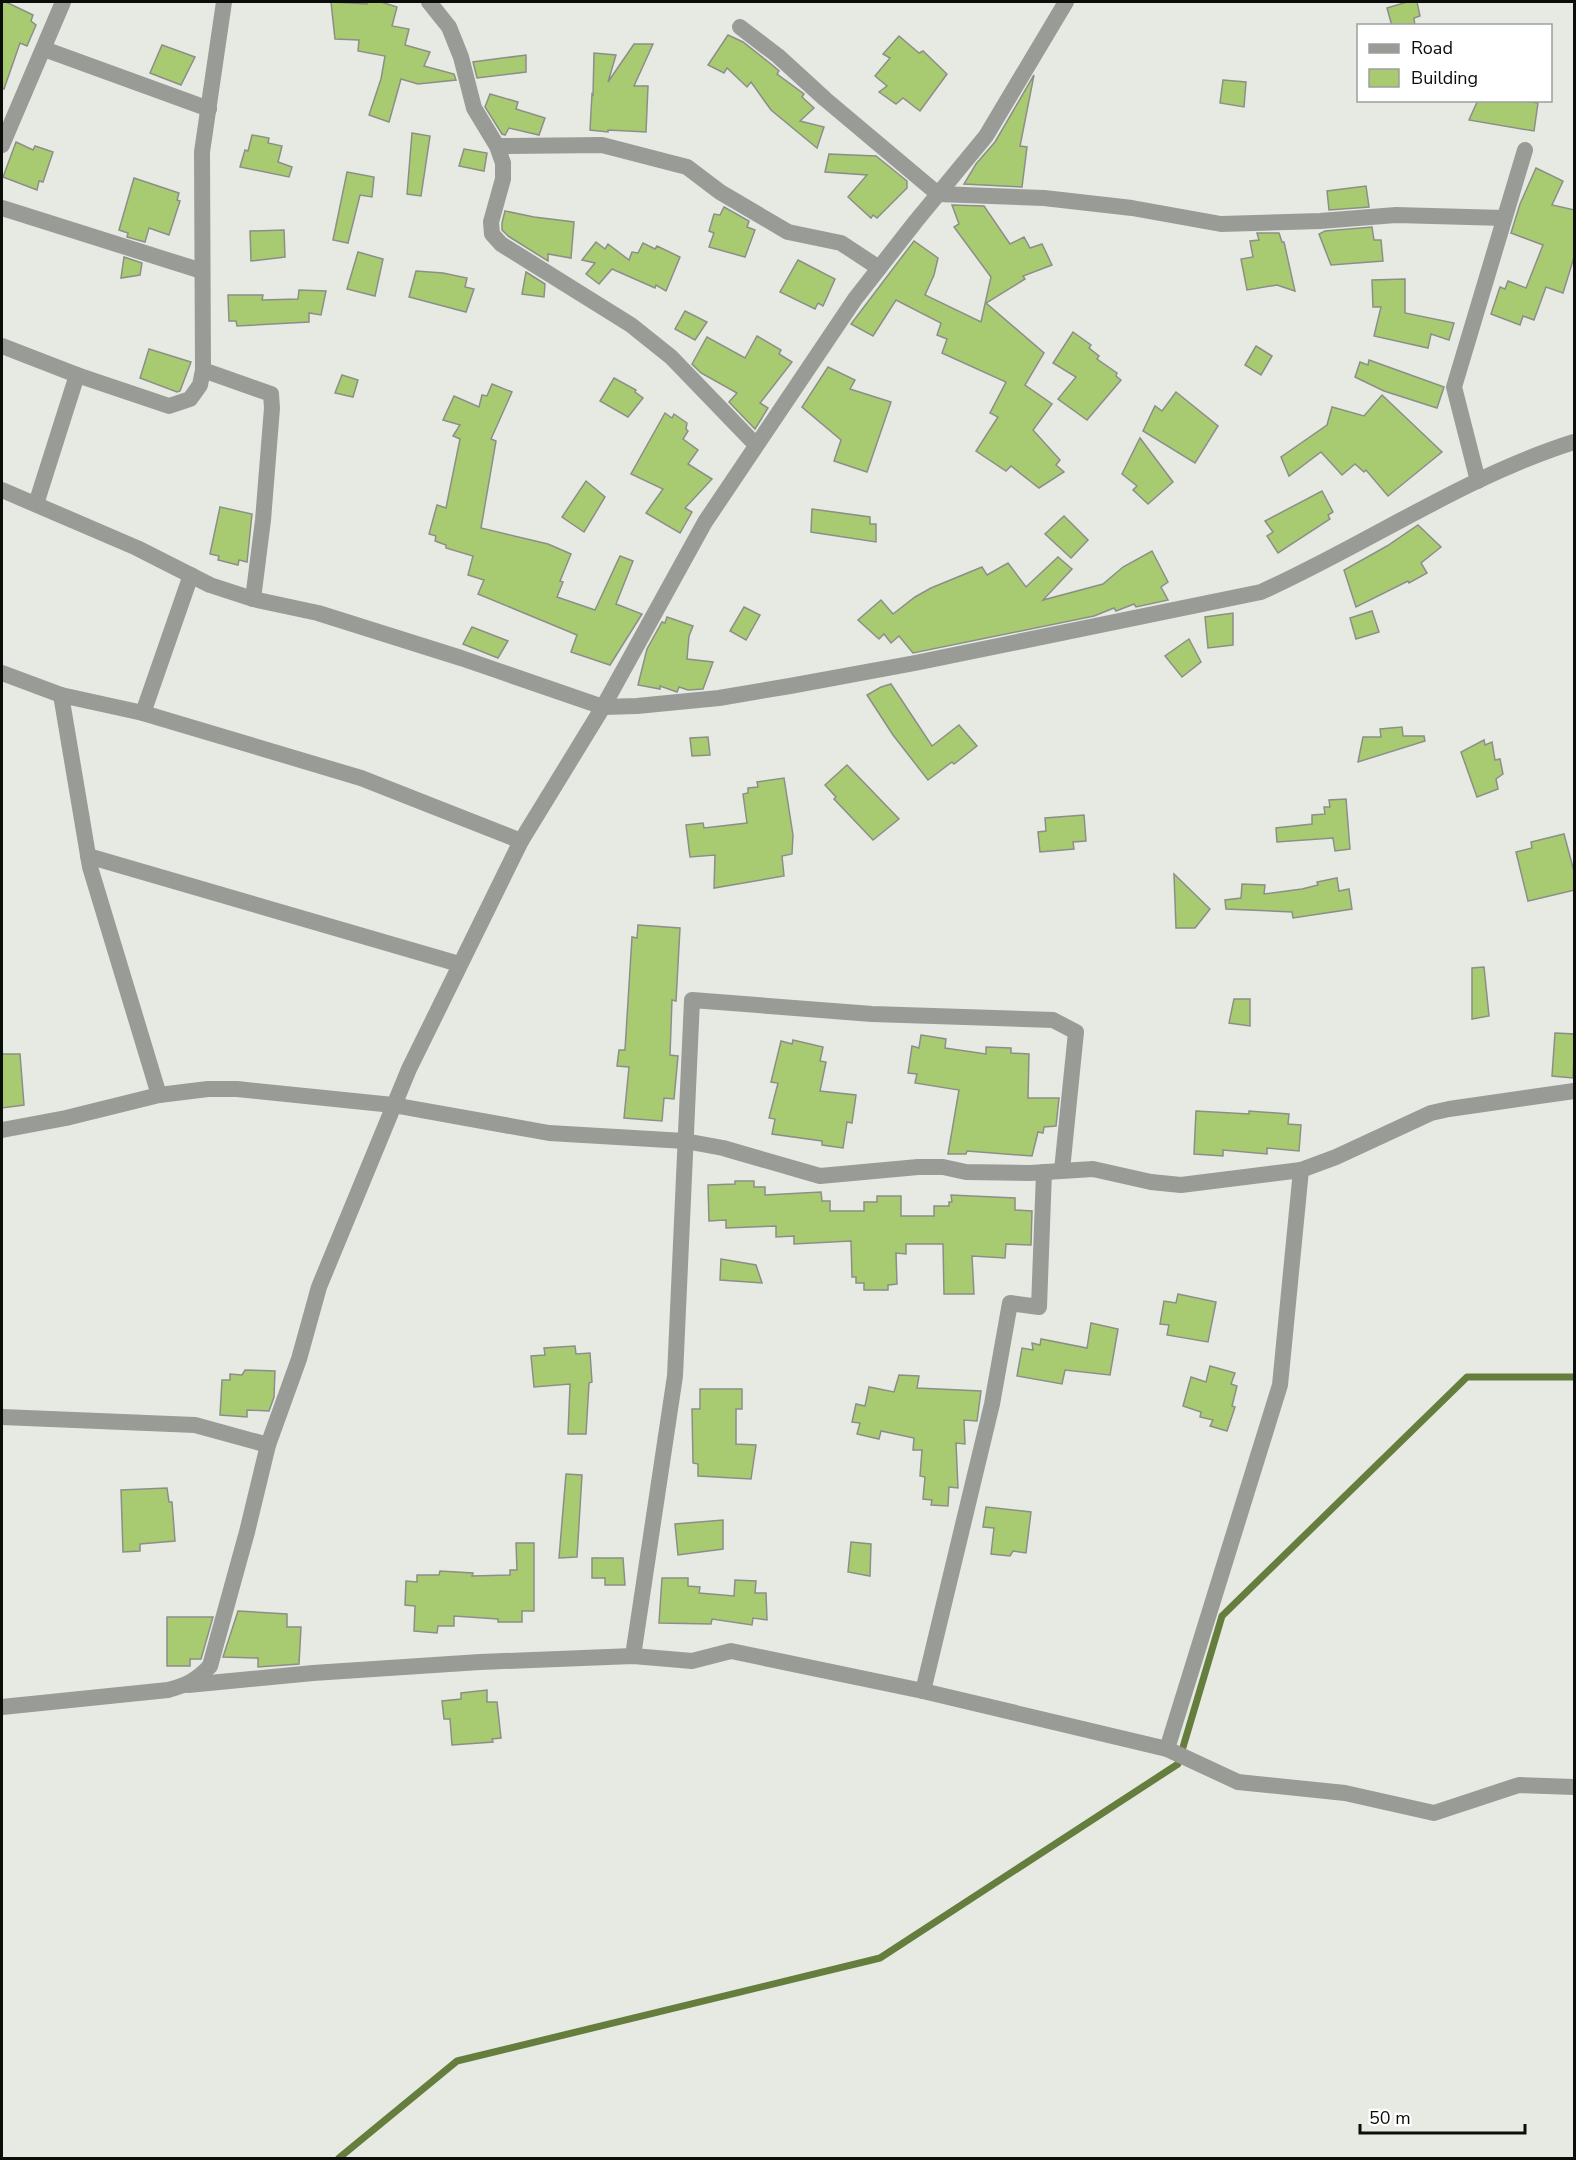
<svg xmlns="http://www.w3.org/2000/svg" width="1576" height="2160" font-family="'Nunito Sans',sans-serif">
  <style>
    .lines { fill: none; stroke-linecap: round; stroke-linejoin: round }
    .stream { stroke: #657e3e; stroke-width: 7 }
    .building { fill: #a8cb72; stroke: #8c8f88; stroke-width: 1.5 }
    .minor { stroke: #999b97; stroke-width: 16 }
  </style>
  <rect width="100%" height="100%" fill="#e7eae2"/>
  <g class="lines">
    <path class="stream" d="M 339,2158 L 457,2061 L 880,1958 L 1178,1764 L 1222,1616 L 1467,1377 L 1574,1377"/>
  </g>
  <g class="building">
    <path d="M 2,2 L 6,2 L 33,15 L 31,21 L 36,25 L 27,46 L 20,43 L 4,89 L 2,88 Z"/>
    <path d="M 331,2 L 367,4 L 367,2 L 381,2 L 397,7 L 392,26 L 409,29 L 405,45 L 430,52 L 424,66 L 454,74 L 456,80 L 418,84 L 401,79 L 389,122 L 369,115 L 381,79 L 385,56 L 358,51 L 359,40 L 335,39 Z"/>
    <path d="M 1407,2 L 1417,2 L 1420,16 L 1414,18 L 1415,26 L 1392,26 L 1387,8 Z"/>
    <path d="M 728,35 L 743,42 L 771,64 L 779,71 L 777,74 L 804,94 L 802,97 L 814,108 L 800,121 L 824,127 L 817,148 L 771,110 L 751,82 L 747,87 L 727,68 L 724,73 L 708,65 Z"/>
    <path d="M 899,36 L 919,53 L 923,51 L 947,74 L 920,111 L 903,98 L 896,104 L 879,92 L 887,86 L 875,76 L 890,58 L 883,54 Z"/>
    <path d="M 634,44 L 653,44 L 634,86 L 648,86 L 646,132 L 608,130 L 608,132 L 590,130 L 592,94 L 593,95 L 594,53 L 616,55 L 608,82 Z"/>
    <path d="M 162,45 L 195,57 L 181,85 L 150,73 Z"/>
    <path d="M 526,55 L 526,72 L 477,78 L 473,62 Z"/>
    <path d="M 1034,75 L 1020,146 L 1027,147 L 1022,187 L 964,184 L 976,164 L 995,142 Z"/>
    <path d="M 1223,80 L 1246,82 L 1244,107 L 1220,103 Z"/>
    <path d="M 490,94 L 518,102 L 516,109 L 545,118 L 539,135 L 509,128 L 505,135 L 502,134 L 485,107 Z"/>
    <path d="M 1478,100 L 1517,100 L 1538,103 L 1534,131 L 1469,120 Z"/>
    <path d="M 412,133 L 430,136 L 421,196 L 407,194 Z"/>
    <path d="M 252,135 L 269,138 L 268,143 L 282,146 L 278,162 L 292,167 L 289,177 L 240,167 L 245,150 L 248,151 Z"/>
    <path d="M 16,142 L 33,150 L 35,146 L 53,152 L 43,182 L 39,181 L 37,190 L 3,177 Z"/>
    <path d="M 464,149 L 487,153 L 484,171 L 459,166 Z"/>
    <path d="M 829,154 L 876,156 L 907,181 L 907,188 L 877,218 L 873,215 L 871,218 L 848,197 L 867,175 L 825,172 Z"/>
    <path d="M 1536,168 L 1563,181 L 1552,205 L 1575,210 L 1575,254 L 1563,293 L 1546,287 L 1534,320 L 1523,316 L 1520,325 L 1491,314 L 1500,287 L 1505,289 L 1508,281 L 1526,288 L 1543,245 L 1511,233 L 1520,204 Z"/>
    <path d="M 347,172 L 374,177 L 372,197 L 360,195 L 348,243 L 333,240 Z"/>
    <path d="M 134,178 L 179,193 L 177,200 L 180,201 L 169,235 L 149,228 L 145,242 L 127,237 L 128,233 L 119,230 Z"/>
    <path d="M 1366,186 L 1369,207 L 1329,210 L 1327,191 Z"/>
    <path d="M 952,205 L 984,206 L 1010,244 L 1024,237 L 1030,248 L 1042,244 L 1052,265 L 1023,276 L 1025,279 L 986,303 L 1044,353 L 1025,385 L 1052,404 L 1033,430 L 1060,460 L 1056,465 L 1064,472 L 1039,488 L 1011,466 L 1006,471 L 976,451 L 998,417 L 990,413 L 1006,382 L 942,353 L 947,339 L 937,335 L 941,323 L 896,300 L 873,336 L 851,324 L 914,241 L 938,258 L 934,275 L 925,295 L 981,322 L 991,277 L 954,227 L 959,224 Z"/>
    <path d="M 724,207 L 749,221 L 747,227 L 755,230 L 745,257 L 709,247 L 714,233 L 709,231 L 714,214 L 720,215 Z"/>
    <path d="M 505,211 L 534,217 L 574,222 L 571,258 L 548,254 L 548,261 L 508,236 L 502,230 L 502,223 Z"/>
    <path d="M 1372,227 L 1374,240 L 1381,240 L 1383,261 L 1331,265 L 1319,234 L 1325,231 Z"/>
    <path d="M 284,230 L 285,257 L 251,261 L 250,231 Z"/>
    <path d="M 1257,233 L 1279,233 L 1282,242 L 1284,242 L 1295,291 L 1277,285 L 1247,290 L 1241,259 L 1253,257 L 1250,241 L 1259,240 Z"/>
    <path d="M 596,242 L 605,249 L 608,244 L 629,260 L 632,252 L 638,253 L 643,243 L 655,249 L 657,246 L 680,257 L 666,291 L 656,285 L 655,288 L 612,269 L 599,284 L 586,274 L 595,263 L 582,260 Z"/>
    <path d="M 358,252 L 383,259 L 375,296 L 347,289 Z"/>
    <path d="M 124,257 L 142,263 L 140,275 L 121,278 Z"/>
    <path d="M 798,260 L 835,279 L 823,306 L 818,303 L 815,309 L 780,292 Z"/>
    <path d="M 416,271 L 443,273 L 467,278 L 465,287 L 474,289 L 466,312 L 409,297 Z"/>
    <path d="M 526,272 L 545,284 L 544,297 L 522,294 Z"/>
    <path d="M 1405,279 L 1405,313 L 1454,323 L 1449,340 L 1431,334 L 1428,348 L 1374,336 L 1381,307 L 1373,307 L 1372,280 Z"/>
    <path d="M 299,290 L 326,291 L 321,315 L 309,313 L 309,322 L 237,326 L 236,321 L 229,321 L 228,295 L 263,295 L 262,300 L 298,299 Z"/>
    <path d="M 685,311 L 707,322 L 695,340 L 675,329 Z"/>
    <path d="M 1073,332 L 1091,345 L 1089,348 L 1099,356 L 1097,359 L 1117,373 L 1116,376 L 1121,380 L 1087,420 L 1058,399 L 1076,377 L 1053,363 Z"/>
    <path d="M 757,336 L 781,350 L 779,354 L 792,362 L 760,403 L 768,408 L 755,429 L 729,402 L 737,393 L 701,373 L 692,364 L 707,337 L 745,358 Z"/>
    <path d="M 1256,346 L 1272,356 L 1261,375 L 1245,365 Z"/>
    <path d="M 149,349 L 191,362 L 180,391 L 177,392 L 140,378 Z"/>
    <path d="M 1369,360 L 1444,387 L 1437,408 L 1384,391 L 1355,377 L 1360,362 L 1368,365 Z"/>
    <path d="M 828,367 L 855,380 L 850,389 L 891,402 L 867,472 L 834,461 L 841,440 L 802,407 Z"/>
    <path d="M 342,375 L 358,380 L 353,397 L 335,393 Z"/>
    <path d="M 614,378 L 636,390 L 635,392 L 643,398 L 628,417 L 600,401 Z"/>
    <path d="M 492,384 L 512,392 L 491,439 L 496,441 L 481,528 L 548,544 L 571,554 L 560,581 L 563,582 L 557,597 L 595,610 L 620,556 L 633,561 L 616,604 L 642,614 L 610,665 L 571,652 L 577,635 L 478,594 L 484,580 L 468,575 L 473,556 L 446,548 L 446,545 L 435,541 L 436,536 L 429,534 L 437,505 L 446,508 L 460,439 L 453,436 L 460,425 L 443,420 L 454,396 L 479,407 L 482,395 L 487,396 Z"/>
    <path d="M 1176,392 L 1218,426 L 1195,463 L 1143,431 L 1155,406 L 1162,411 Z"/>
    <path d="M 1382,395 L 1442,452 L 1388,496 L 1366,470 L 1364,472 L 1355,464 L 1342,475 L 1321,452 L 1289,476 L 1281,457 L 1327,425 L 1332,407 L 1364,416 Z"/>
    <path d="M 665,413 L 672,418 L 674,414 L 687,423 L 686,429 L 688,431 L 683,439 L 698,450 L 688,464 L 712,479 L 685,508 L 692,512 L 680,533 L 646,513 L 663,489 L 631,474 Z"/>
    <path d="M 1140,438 L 1173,482 L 1148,504 L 1133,490 L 1137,486 L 1122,474 Z"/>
    <path d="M 586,481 L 605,497 L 584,532 L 562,517 Z"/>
    <path d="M 1322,491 L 1333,512 L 1328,515 L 1330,519 L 1278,553 L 1267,536 L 1273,532 L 1265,521 Z"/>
    <path d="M 220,507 L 252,514 L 247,562 L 239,560 L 238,565 L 218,560 L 219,556 L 210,554 Z"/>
    <path d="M 812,509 L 870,517 L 870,524 L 876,524 L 876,542 L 811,532 Z"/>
    <path d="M 1064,516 L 1088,540 L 1071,558 L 1045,534 Z"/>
    <path d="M 1418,525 L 1441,547 L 1421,563 L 1427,573 L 1409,583 L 1408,581 L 1356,607 L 1344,570 L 1387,546 Z"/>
    <path d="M 1152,551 L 1168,582 L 1161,587 L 1168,600 L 1136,607 L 1134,604 L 1116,611 L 1114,608 L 1094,616 L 913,653 L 899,636 L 891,643 L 884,634 L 879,639 L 858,620 L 881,600 L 893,614 L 915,597 L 931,588 L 982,567 L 987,575 L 1008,563 L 1026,587 L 1058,557 L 1072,569 L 1043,600 L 1103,584 L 1123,567 Z"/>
    <path d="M 744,607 L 760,615 L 746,640 L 730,631 Z"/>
    <path d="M 1372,611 L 1379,632 L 1356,639 L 1350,618 Z"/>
    <path d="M 1233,613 L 1233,645 L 1208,648 L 1205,617 Z"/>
    <path d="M 667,617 L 693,626 L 689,636 L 687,659 L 713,662 L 703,689 L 688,690 L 679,687 L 677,692 L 660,686 L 660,689 L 638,685 L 647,649 L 662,622 L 665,623 Z"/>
    <path d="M 472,627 L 508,641 L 498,658 L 463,644 Z"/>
    <path d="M 1189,639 L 1201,662 L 1182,677 L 1165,656 Z"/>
    <path d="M 891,684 L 932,746 L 959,725 L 977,746 L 954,764 L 952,762 L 928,780 L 893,735 L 867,695 L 881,687 Z"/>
    <path d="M 1402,727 L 1403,736 L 1424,736 L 1425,741 L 1358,762 L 1363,737 L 1381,737 L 1380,729 Z"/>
    <path d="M 708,737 L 710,755 L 692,756 L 690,738 Z"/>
    <path d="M 1484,740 L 1485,745 L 1492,742 L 1495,760 L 1500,759 L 1503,774 L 1496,779 L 1498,789 L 1477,797 L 1461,752 Z"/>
    <path d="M 847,765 L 899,819 L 873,840 L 834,799 L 836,797 L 825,785 Z"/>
    <path d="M 784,778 L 793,835 L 792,854 L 782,856 L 784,876 L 714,888 L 715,855 L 690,857 L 686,825 L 703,823 L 704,828 L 747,823 L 743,794 L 748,793 L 748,788 L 758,787 L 757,782 Z"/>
    <path d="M 1346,799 L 1350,849 L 1335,851 L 1333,838 L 1277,842 L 1276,828 L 1312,824 L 1312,815 L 1325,814 L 1324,807 L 1330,807 L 1329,800 Z"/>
    <path d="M 1084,815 L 1086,841 L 1073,842 L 1074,849 L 1040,852 L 1038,832 L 1046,831 L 1045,818 Z"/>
    <path d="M 1564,834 L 1575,875 L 1575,890 L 1528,901 L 1516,852 L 1532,848 L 1531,842 Z"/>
    <path d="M 1174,874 L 1210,909 L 1195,928 L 1176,928 Z"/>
    <path d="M 1337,878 L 1339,891 L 1349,889 L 1352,909 L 1293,918 L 1292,912 L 1226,909 L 1225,900 L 1241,898 L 1242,884 L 1265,885 L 1264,894 L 1302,889 L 1318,885 L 1317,882 Z"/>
    <path d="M 638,925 L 680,928 L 676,1001 L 672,1000 L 670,1055 L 678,1056 L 674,1099 L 664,1098 L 662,1121 L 624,1118 L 629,1067 L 617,1066 L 619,1050 L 625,1050 L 632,937 L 637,938 Z"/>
    <path d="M 1484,967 L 1489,1016 L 1472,1019 L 1472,968 Z"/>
    <path d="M 1234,999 L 1250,999 L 1250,1026 L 1229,1023 Z"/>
    <path d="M 1555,1033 L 1575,1034 L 1573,1078 L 1552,1076 Z"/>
    <path d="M 921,1035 L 946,1039 L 945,1048 L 986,1054 L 986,1047 L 1011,1048 L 1011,1053 L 1029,1054 L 1028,1098 L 1059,1098 L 1056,1126 L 1044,1127 L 1043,1133 L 1038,1132 L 1032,1156 L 967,1151 L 966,1154 L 948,1154 L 959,1090 L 915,1083 L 917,1074 L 908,1073 L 912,1046 L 919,1048 Z"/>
    <path d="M 793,1040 L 823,1047 L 820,1061 L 826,1062 L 820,1091 L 856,1095 L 852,1123 L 847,1122 L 843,1148 L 822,1145 L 822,1141 L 772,1134 L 775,1119 L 769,1118 L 778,1083 L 771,1082 L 781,1041 L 792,1044 Z"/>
    <path d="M 2,1054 L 20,1054 L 24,1105 L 2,1108 Z"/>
    <path d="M 1196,1111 L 1249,1114 L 1249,1111 L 1289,1114 L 1288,1124 L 1301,1125 L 1299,1151 L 1267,1148 L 1267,1154 L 1223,1150 L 1223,1156 L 1194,1154 Z"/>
    <path d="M 735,1181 L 754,1181 L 754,1187 L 765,1187 L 765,1195 L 821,1192 L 822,1201 L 830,1201 L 830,1211 L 864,1211 L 864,1202 L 877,1202 L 877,1196 L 901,1196 L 901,1216 L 934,1216 L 934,1206 L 949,1206 L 949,1202 L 952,1202 L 951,1195 L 1015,1198 L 1015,1210 L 1032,1211 L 1031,1245 L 1006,1244 L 1005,1258 L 972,1256 L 974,1294 L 944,1294 L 943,1244 L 906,1244 L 906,1254 L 896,1253 L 897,1284 L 888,1285 L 888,1290 L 864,1290 L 864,1283 L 856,1283 L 856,1277 L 852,1277 L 851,1241 L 794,1244 L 794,1236 L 776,1237 L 776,1226 L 726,1228 L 726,1220 L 709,1221 L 708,1185 L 735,1184 Z"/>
    <path d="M 721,1259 L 756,1265 L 762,1283 L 720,1280 Z"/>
    <path d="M 1178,1294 L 1216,1302 L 1208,1342 L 1167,1335 L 1169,1325 L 1160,1324 L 1164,1301 L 1176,1303 Z"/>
    <path d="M 1091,1323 L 1118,1329 L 1110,1375 L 1065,1370 L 1062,1384 L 1017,1376 L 1022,1348 L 1033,1350 L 1032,1343 L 1040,1345 L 1041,1339 L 1087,1348 Z"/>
    <path d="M 575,1346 L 576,1354 L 590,1353 L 592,1382 L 589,1383 L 586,1434 L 568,1434 L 570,1384 L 534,1387 L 531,1356 L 545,1355 L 544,1348 Z"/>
    <path d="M 1210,1366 L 1235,1373 L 1231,1384 L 1237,1386 L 1232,1406 L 1235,1407 L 1227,1431 L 1210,1426 L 1213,1420 L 1200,1417 L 1201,1412 L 1183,1406 L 1191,1377 L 1206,1382 Z"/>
    <path d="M 245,1370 L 275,1371 L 274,1397 L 269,1411 L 247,1410 L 247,1417 L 220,1415 L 222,1380 L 230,1380 L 230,1374 L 242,1375 Z"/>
    <path d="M 899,1375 L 919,1376 L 917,1388 L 981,1391 L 977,1421 L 964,1420 L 965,1444 L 956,1443 L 958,1488 L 949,1487 L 948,1506 L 931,1505 L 932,1500 L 923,1499 L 925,1477 L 920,1476 L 922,1450 L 913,1450 L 914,1438 L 881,1431 L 879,1439 L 857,1434 L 860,1423 L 852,1422 L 856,1404 L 865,1406 L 869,1387 L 894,1392 Z"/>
    <path d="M 700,1389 L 742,1389 L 742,1409 L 736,1409 L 736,1444 L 756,1445 L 751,1479 L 698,1476 L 698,1464 L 693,1463 L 692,1409 L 700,1409 Z"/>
    <path d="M 566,1474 L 582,1475 L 577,1557 L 559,1558 Z"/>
    <path d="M 167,1488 L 169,1502 L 172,1502 L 175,1541 L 140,1544 L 140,1551 L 123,1552 L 121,1490 Z"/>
    <path d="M 986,1507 L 1031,1512 L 1026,1553 L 1013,1551 L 1010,1556 L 991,1554 L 994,1528 L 983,1527 Z"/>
    <path d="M 723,1520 L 723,1549 L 678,1555 L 675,1524 Z"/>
    <path d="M 851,1542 L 871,1544 L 870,1576 L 848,1572 Z"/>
    <path d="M 516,1543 L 534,1543 L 534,1611 L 522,1611 L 522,1622 L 498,1622 L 498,1619 L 454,1616 L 454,1626 L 438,1626 L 437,1633 L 414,1631 L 415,1606 L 405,1605 L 406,1581 L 417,1582 L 417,1575 L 439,1575 L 440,1571 L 473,1573 L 472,1576 L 510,1575 L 510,1570 L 517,1570 Z"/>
    <path d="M 592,1558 L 623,1558 L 625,1585 L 605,1585 L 605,1578 L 592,1578 Z"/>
    <path d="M 662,1578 L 688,1578 L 688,1586 L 700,1587 L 699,1593 L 734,1596 L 735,1580 L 756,1581 L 755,1593 L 766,1593 L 767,1620 L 753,1618 L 752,1625 L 712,1619 L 711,1624 L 659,1623 Z"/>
    <path d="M 238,1611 L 287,1614 L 287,1627 L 301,1627 L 299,1664 L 258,1667 L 258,1658 L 223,1657 Z"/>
    <path d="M 167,1617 L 213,1617 L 201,1659 L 190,1659 L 190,1666 L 167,1666 Z"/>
    <path d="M 487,1690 L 487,1702 L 497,1702 L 501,1738 L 492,1739 L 493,1742 L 452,1745 L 450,1719 L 444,1719 L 442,1701 L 461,1699 L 461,1693 Z"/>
  </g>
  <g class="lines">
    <g class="minor">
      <path d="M 224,2 L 202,152 L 203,370 L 271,394 L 272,408 L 263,520 L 253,599"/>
      <path d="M 429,2 L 449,27 L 461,57 L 474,108 L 497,146 L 503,163 L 503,179 L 491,222 L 492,234 L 501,244 L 631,325 L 671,357 L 756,445"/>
      <path d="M 740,27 L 778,56 L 825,99 L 938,194 L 1044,198 L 1132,208 L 1221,224 L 1320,221 L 1396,215 L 1504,218"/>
      <path d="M 44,49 L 209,109"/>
      <path d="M 2,145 L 63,2"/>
      <path d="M 497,146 L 602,145 L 687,167 L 720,192 L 788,232 L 841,243 L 879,268"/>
      <path d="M 2,208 L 202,271"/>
      <path d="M 2,346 L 77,375 L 36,504"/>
      <path d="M 77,375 L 169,406 L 190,399 L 200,385 L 203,370"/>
      <path d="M 1478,481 L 1454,387 L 1525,150"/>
      <path d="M 2,490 L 137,548 L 210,585 L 253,599 L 318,613 L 461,658 L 603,707 L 637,706 L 719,698 L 790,686 L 915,663 L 1261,592 C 1366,545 1463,477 1574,442"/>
      <path d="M 2,673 L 61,695"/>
      <path d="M 143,713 L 361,778 L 521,841"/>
      <path d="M 88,856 L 459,964"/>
      <path d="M 159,1095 L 90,867 L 61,695 L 143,713 L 191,575"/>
      <path d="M 2,1130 L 66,1118 L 159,1095 L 208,1089 L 237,1089 L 393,1105 L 549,1133 L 685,1141 L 723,1148 L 820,1176 L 918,1167 L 943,1167 L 966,1172 L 1030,1173 L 1093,1169 L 1151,1182 L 1181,1185 L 1301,1170 L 1336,1157 L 1431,1113 L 1449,1109 L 1574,1091"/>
      <path d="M 2,1417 L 195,1425 L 268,1445"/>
      <path d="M 633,1656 L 675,1376 L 692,1000 L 872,1014 L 1053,1020 L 1076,1032 L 1062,1170"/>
      <path d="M 188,1685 L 313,1673 L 480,1662 L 633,1656 L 692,1661 L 731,1651 L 923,1691 L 1167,1749 L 1238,1782 L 1345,1793 L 1434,1813 L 1519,1785 L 1574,1787"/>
      <path d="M 923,1691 L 992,1404 L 1010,1303 L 1039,1307 L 1044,1172"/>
      <path d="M 2,1707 L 168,1690 C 187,1685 197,1680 210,1666 L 247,1532 L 268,1445 L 299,1359 L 319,1287 L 409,1069 L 521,841 L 603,707 L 705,522 L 855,299 L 916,221 L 986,136 L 1066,2"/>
      <path d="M 1167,1749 L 1280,1385 L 1301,1170"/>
    </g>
  </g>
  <rect width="1576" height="2160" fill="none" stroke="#0b0d0a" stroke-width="6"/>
  <rect x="1357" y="24" width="195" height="78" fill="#ffffff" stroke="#9d9e9d" stroke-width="1.5"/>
  <rect x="1369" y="44" width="30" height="9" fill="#999b97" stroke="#9d9e9d" stroke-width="1.5"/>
  <text x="1411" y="54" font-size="18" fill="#0b0d0a">Road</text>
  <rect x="1369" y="69" width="30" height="18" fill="#a8cb72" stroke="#9d9e9d" stroke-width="1.5"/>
  <text x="1411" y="84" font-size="18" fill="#0b0d0a">Building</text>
  <path d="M1360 2124v9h165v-9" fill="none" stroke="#0b0d0a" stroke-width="3"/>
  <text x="1369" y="2124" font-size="18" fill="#0b0d0a" stroke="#ffffff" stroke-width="4.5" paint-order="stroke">50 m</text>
</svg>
